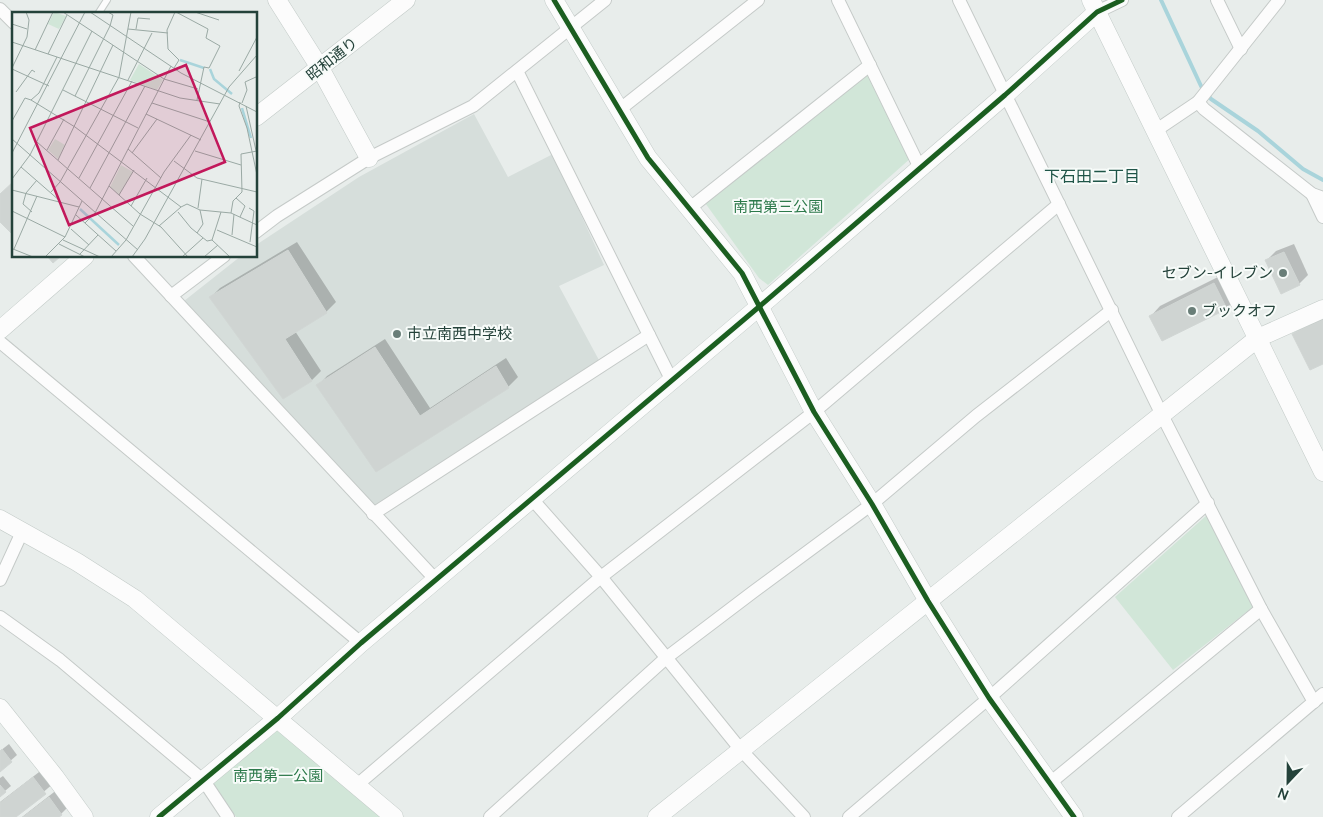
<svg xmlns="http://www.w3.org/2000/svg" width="1323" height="817" font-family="Manrope,'Noto Sans JP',sans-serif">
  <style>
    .built { fill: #d6dedb }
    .green { fill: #d1e6d8 }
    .shadow { fill: #0003 }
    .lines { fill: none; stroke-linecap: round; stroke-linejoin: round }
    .stream { stroke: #a9d4db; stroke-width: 4 }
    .building { fill: #cfd4d2; stroke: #d1d6d4 }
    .lane-casing { stroke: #c5cac8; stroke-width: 8 }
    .street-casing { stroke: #c5cac8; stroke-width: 14 }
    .secondary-casing { stroke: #c3cbc8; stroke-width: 19 }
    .lane { stroke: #fcfcfc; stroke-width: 6 }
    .street { stroke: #fcfcfc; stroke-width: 12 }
    .secondary { stroke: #fcfcfc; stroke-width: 18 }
    .cycleway-casing { stroke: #f7fbf9; stroke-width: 8 }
    .cycleway { stroke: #1b5e20; stroke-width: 5 }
    .poi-dot { fill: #697e78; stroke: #f7fbf9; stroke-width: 2 }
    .labels { text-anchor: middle; stroke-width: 4; stroke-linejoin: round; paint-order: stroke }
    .street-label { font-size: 15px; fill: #24423a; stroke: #f7fbf9 }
    .park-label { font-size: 15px; fill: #2d7a4b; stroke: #f7fbf9 }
    .poi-label { font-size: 15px; fill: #24423a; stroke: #f7fbf9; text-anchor: start }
    .neighbourhood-label { font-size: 16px; fill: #1f5548; stroke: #f7fbf9 }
    .inset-river { fill: none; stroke: #a9d4db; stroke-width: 2.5 }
    .inset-road { fill: none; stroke: #9aa9a4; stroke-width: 1 }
    .view { fill: #c2185b; fill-opacity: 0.15; stroke: #c2185b; stroke-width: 2.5 }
    .inset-edge { fill: none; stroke: #24423a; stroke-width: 2.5 }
  </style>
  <rect width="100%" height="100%" fill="#e8edeb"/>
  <path class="built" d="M 474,114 L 508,177 L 553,154 L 604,265 L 559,286 L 600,362 L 373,508 L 183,306 L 184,301 L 241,256 L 256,256 L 256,245 L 359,177 Z"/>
  <g class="green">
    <path d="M 869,70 L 912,157 L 768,285 L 759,278 L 703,200 Z"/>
    <path d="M 1207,515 L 1254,606 L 1173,670 L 1115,597 Z"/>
    <path d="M 282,726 L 382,817 L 236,817 L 213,783 L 215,777 Z"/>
  </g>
  <g class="shadow">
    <path d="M 297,242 L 336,302 L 326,312 L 295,331 L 321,371 L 312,380 L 211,297 L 220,288 Z"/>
    <path d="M 1294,244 L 1308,275 L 1299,284 L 1267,260 L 1276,251 Z"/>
    <path d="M 1224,274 L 1236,298 L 1227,308 L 1163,340 L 1151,316 L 1160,306 Z"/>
    <path d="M 385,339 L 430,408 L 506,358 L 518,377 L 508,387 L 377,471 L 318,386 L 327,376 Z"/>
    <path d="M 9,744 L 17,755 L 0,770 L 0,751 Z"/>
    <path d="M 43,769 L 54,783 L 14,817 L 0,817 L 0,802 Z"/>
    <path d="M 3,776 L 11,786 L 0,795 L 0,778 Z"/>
    <path d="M 58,789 L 70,805 L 61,814 L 57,817 L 22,817 Z"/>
  </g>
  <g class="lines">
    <path class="stream" d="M 1161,0 L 1201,86 L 1211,99 L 1258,131 L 1303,169 L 1323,180"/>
  </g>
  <g class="building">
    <path d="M 14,181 L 14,231 L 11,233 L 0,222 L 0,194 Z"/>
    <path d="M 288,250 L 327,313 L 285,339 L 312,381 L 283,399 L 209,297 Z"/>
    <path d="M 1284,252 L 1300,285 L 1281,294 L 1265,260 Z"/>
    <path d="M 47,256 L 61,256 L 53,263 Z"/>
    <path d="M 1214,283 L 1227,309 L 1162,341 L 1149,316 Z"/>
    <path d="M 1323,317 L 1323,364 L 1310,370 L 1292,334 Z"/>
    <path d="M 375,347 L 420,416 L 496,366 L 509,388 L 376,472 L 316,385 Z"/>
    <path d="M 2,749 L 12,762 L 0,772 L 0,751 Z"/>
    <path d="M 33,777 L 46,794 L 16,817 L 0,817 L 0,803 Z"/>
    <path d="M 0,785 L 6,792 L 0,797 Z"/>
    <path d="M 49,797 L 62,815 L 59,817 L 23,817 Z"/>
  </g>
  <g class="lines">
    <defs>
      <path id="lane" d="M 98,14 L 107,0"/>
      <g id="street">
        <path d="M 838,0 L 920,168"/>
        <path d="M 959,0 L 1162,415 L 1261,609 L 1314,702"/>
        <path d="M 1217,0 L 1241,49"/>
        <path d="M 0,9 L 14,23"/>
        <path d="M 1097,12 L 1122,0"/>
        <path d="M 517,71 L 672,381"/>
        <path d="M 1198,102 L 1204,109 L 1312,194 L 1323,198"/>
        <path d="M 619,110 L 758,0"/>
        <path d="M 1155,131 L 1198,102 L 1279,0"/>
        <path d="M 1312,194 L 1323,217"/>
        <path d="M 690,208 L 870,65"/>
        <path d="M 256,232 L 277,216 L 369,158 L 473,106 L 605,0"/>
        <path d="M 134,256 L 436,580"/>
        <path d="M 171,296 L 224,256"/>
        <path d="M 0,342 L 361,643"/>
        <path d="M 532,499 L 601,577 L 741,750 L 804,817"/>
        <path d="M 373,514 L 649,335"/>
        <path d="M 0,580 L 22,532"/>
        <path d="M 0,617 L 60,660 L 204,781 L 228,817"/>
        <path d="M 1050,783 L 1261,609"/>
        <path d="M 357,785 L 601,577 L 814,412 L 1059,204"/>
        <path d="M 490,817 L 666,658 L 753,592 L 872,504 L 976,416 L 1112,310"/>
        <path d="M 849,817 L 989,698 L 1208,503"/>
        <path d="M 1178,817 L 1323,694"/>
      </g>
      <g id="secondary">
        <path d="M 277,0 L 320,68 L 369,158"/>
        <path d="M 554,0 L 648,158 L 742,273 L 814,412 L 872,504 L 928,601 L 989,698 L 1074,817"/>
        <path d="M 1091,0 L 1323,472"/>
        <path d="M 256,117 L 406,0"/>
        <path d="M 0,330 L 85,256"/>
        <path d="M 0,519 L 77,562 L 135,599 L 394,817"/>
        <path d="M 0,708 L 55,777 L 84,817"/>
        <path d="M 159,817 L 278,718 L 361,643 L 760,306 L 1005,95 L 1097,12"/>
        <path d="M 657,817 L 1258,338 L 1323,309"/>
      </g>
    </defs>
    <use href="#lane" class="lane-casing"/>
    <use href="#street" class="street-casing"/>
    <use href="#secondary" class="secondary-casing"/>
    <use href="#lane" class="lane"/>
    <use href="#street" class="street"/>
    <use href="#secondary" class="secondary"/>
    <defs>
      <g id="cycleway">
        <path d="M 554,0 L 648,158 L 742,273 L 814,412 L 872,504 L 928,601 L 989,698 L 1074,817"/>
        <path d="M 159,817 L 278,718 L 361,643 L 760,306 L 1005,95 L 1097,12 L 1122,0"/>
      </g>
    </defs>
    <use href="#cycleway" class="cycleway-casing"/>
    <use href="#cycleway" class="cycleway"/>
  </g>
  <g class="poi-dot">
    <circle cx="1283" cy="273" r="5"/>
    <circle cx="1192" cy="311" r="5"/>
    <circle cx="397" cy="334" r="5"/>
  </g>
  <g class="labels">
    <g class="street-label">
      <text transform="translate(332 59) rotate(-38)" y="5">昭和通り</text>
    </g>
    <g class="park-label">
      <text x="778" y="212">南西第三公園</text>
      <text x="278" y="781">南西第一公園</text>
    </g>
    <g class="poi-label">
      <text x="1273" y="278" text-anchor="end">セブン-イレブン</text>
      <text x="1202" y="316">ブックオフ</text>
      <text x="407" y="339">市立南西中学校</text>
    </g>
    <g class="neighbourhood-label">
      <text x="1092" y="182">下石田二丁目</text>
    </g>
  </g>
  <g transform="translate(12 12)">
    <rect width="245" height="245" fill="#e8edeb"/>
    <path d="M 42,0 L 54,4 L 47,17 L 36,12 ZM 127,52 L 151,68 L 145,78 L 118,68 ZM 43,127 L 53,133 L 46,147 L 36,138 ZM 109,153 L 121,160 L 107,183 L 98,175 Z" fill="#d1e6d8"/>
    <path class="inset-river" d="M 168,48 L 192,56M 198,57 L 202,67 L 220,82M 230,96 L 239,126M 68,197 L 107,233"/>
    <path class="inset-road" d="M 51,0 L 152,67 L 186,77M 78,0 L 169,61 L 245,100M 164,0 L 196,17 L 194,26 L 208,34 L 197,56 L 192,55 L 185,88M 183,0 L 207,8M 0,12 L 15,17M 116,17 L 156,21M 124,17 L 126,6 L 138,7M 0,30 L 168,86 L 208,92M 23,38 L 41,0M 36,42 L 55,3M 0,56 L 15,25 L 17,8 L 14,0M 162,56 L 167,48 L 156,37 L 155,18 L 163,0M 0,57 L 37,74M 227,59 L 245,25M 116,68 L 140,21M 51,78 L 126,116M 4,80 L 20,58 L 23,60M 63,84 L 98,14 L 101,3 L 96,0M 19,88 L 27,81 L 45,45M 228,90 L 227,94 L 235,116 L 245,163M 140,91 L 198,110M 230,91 L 235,78 L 233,70 L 244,65M 234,94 L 245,143M 134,102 L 189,128M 0,109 L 13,86 L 19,88 L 63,115 L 169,195 L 175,192 L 188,198 L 219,201 L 245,213M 0,127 L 126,238M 25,130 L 121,214M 116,137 L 149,166M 35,138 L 52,107M 183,139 L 229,153M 0,141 L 73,0M 120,141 L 145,107M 46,148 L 101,33M 162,149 L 185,166 L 245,180M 9,155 L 48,189M 67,166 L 120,69M 0,167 L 18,143 L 80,19M 97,174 L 128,202 L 149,215 L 176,245M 78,176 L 133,74M 0,178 L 67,195M 39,180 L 48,170 L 107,65 L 119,0M 107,183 L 122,158M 224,186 L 233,194 L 228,205M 119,194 L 135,166M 186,196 L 190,167M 237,196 L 242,199 L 238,230M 0,199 L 53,225M 20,200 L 11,192 L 14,181 L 25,168M 166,200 L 179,216 L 195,229 L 200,228 L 218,245M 219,201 L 221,189 L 230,180 L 229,142 L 245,139M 64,203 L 104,239M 73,211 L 83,201 L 159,54M 147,214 L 169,195M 59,217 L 77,233M 205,218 L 245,235M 185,221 L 191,212 L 188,198M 220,223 L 222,202M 51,228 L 88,245M 200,228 L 209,200M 47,232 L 73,245M 1,237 L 21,245M 2,237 L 25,184M 68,242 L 86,223M 33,245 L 53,225 L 70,189M 99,245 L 114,228 L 152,160 L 179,123M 120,245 L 133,227 L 217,75 L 245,43M 170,245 L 191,226M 192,245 L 206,233"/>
    <path class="view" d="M 174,53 L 213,150 L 57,213 L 18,116 Z"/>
    <rect width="245" height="245" class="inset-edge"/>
  </g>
  <g transform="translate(1288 782) rotate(202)" stroke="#f7fbf9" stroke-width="4" paint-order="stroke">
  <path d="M0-4L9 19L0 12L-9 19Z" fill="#24423a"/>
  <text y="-8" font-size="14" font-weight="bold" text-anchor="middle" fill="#24423a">N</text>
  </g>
</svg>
